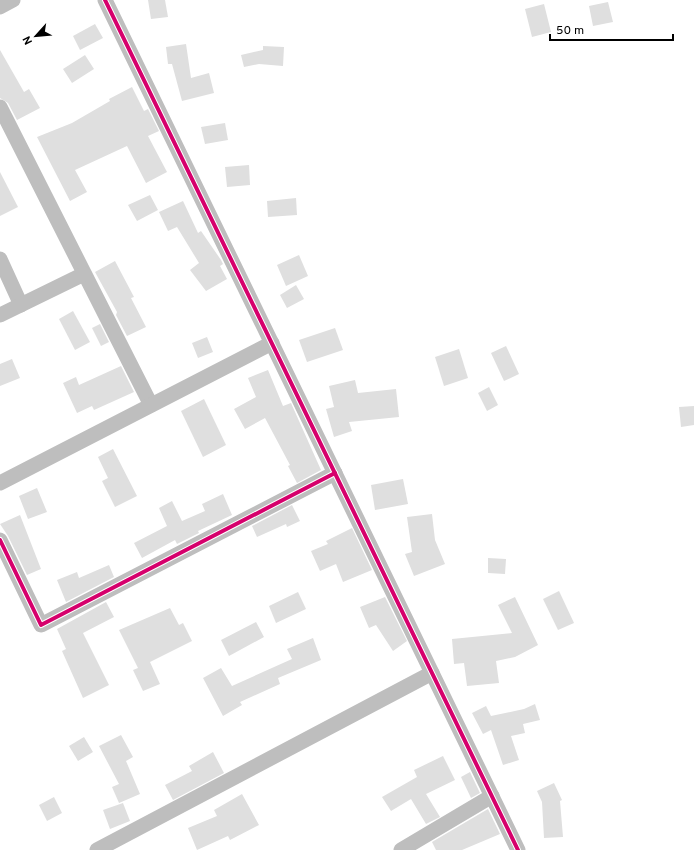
<svg xmlns="http://www.w3.org/2000/svg" width="694" height="850" font-family="Overpass,sans-serif">
  <style>
    .building { fill: #dfdfdf }
    .lines { fill: none; stroke-linecap: round; stroke-linejoin: round }
    .minor { stroke: #bebebe; stroke-width: 15 }
    .cycleway-casing { stroke: #fff; stroke-width: 6 }
    .cycleway { stroke: #d6006c; stroke-width: 4 }
  </style>
  <rect width="100%" height="100%" fill="#fff"/>
  <g class="building">
    <path d="M 148,0 L 165,0 L 168,17 L 151,19 Z"/>
    <path d="M 608,2 L 613,22 L 593,26 L 589,6 Z"/>
    <path d="M 544,4 L 551,32 L 532,37 L 525,9 Z"/>
    <path d="M 95,24 L 103,38 L 80,50 L 73,36 Z"/>
    <path d="M 186,44 L 191,78 L 209,73 L 214,93 L 182,101 L 172,64 L 168,64 L 166,47 Z"/>
    <path d="M 263,46 L 284,47 L 283,66 L 259,64 L 244,67 L 241,55 L 263,50 Z"/>
    <path d="M 0,50 L 24,92 L 29,89 L 40,108 L 17,120 L 8,103 L 0,98 Z"/>
    <path d="M 85,55 L 94,69 L 72,83 L 63,69 Z"/>
    <path d="M 132,87 L 144,111 L 148,109 L 159,131 L 148,136 L 167,172 L 146,183 L 127,146 L 75,170 L 87,192 L 70,201 L 37,137 L 72,123 L 110,101 L 109,99 Z"/>
    <path d="M 225,123 L 228,140 L 205,144 L 201,127 Z"/>
    <path d="M 249,165 L 250,185 L 227,187 L 225,167 Z"/>
    <path d="M 0,172 L 18,207 L 0,216 Z"/>
    <path d="M 150,195 L 158,210 L 137,221 L 128,205 Z"/>
    <path d="M 296,198 L 297,215 L 268,217 L 267,201 Z"/>
    <path d="M 183,201 L 198,233 L 201,231 L 221,260 L 223,264 L 220,266 L 227,279 L 206,291 L 190,270 L 199,263 L 177,227 L 168,231 L 159,212 Z"/>
    <path d="M 299,255 L 308,276 L 286,286 L 277,265 Z"/>
    <path d="M 115,261 L 134,297 L 131,298 L 146,327 L 127,336 L 116,315 L 117,312 L 95,272 Z"/>
    <path d="M 296,285 L 304,299 L 287,308 L 280,295 Z"/>
    <path d="M 73,311 L 90,342 L 75,350 L 59,319 Z"/>
    <path d="M 100,324 L 109,342 L 101,346 L 92,328 Z"/>
    <path d="M 335,328 L 343,350 L 307,362 L 299,340 Z"/>
    <path d="M 207,337 L 213,352 L 198,358 L 192,343 Z"/>
    <path d="M 506,346 L 519,374 L 504,381 L 491,353 Z"/>
    <path d="M 459,349 L 468,378 L 444,386 L 435,357 Z"/>
    <path d="M 12,359 L 20,378 L 0,386 L 0,364 Z"/>
    <path d="M 121,366 L 134,392 L 94,410 L 92,406 L 77,413 L 63,383 L 76,377 L 79,385 Z"/>
    <path d="M 268,370 L 283,406 L 291,403 L 321,470 L 297,483 L 288,466 L 290,465 L 265,418 L 245,429 L 234,409 L 256,397 L 248,378 Z"/>
    <path d="M 355,380 L 358,393 L 396,389 L 399,417 L 349,422 L 352,431 L 334,437 L 326,409 L 334,407 L 329,386 Z"/>
    <path d="M 489,387 L 498,405 L 487,411 L 478,393 Z"/>
    <path d="M 204,399 L 226,445 L 203,457 L 181,411 Z"/>
    <path d="M 694,406 L 694,425 L 681,427 L 679,407 Z"/>
    <path d="M 113,449 L 137,496 L 115,507 L 102,481 L 108,478 L 98,457 Z"/>
    <path d="M 403,479 L 408,504 L 375,510 L 371,485 Z"/>
    <path d="M 37,488 L 47,512 L 28,519 L 19,496 Z"/>
    <path d="M 223,494 L 232,515 L 198,531 L 199,533 L 177,544 L 175,540 L 142,558 L 134,543 L 167,526 L 159,508 L 172,501 L 182,521 L 205,511 L 202,504 Z"/>
    <path d="M 292,505 L 300,521 L 287,527 L 286,524 L 257,537 L 252,526 Z"/>
    <path d="M 432,514 L 435,540 L 445,564 L 414,576 L 405,554 L 412,552 L 407,517 Z"/>
    <path d="M 20,515 L 41,569 L 27,575 L 8,536 L 0,524 Z"/>
    <path d="M 352,528 L 372,570 L 343,582 L 336,564 L 320,571 L 311,551 L 328,544 L 326,541 Z"/>
    <path d="M 488,558 L 506,559 L 505,574 L 488,573 Z"/>
    <path d="M 109,565 L 114,577 L 66,602 L 57,580 L 77,572 L 79,578 Z"/>
    <path d="M 559,591 L 574,623 L 558,630 L 543,599 Z"/>
    <path d="M 298,592 L 306,609 L 276,623 L 269,606 Z"/>
    <path d="M 385,597 L 407,641 L 393,651 L 376,625 L 369,628 L 360,607 Z"/>
    <path d="M 515,597 L 538,645 L 515,657 L 496,661 L 499,683 L 467,686 L 464,663 L 454,664 L 452,639 L 512,633 L 498,605 Z"/>
    <path d="M 106,602 L 114,617 L 83,633 L 109,685 L 83,698 L 62,651 L 66,649 L 57,629 Z"/>
    <path d="M 170,608 L 179,625 L 183,623 L 192,641 L 150,662 L 160,684 L 143,691 L 133,670 L 138,668 L 119,630 Z"/>
    <path d="M 256,622 L 264,637 L 229,656 L 221,640 Z"/>
    <path d="M 313,638 L 321,660 L 278,678 L 280,684 L 240,702 L 242,705 L 223,716 L 203,678 L 221,668 L 232,686 L 292,659 L 287,649 Z"/>
    <path d="M 535,704 L 540,720 L 523,724 L 525,733 L 511,736 L 519,760 L 503,765 L 491,730 L 483,734 L 472,713 L 486,706 L 491,716 L 524,709 Z"/>
    <path d="M 121,735 L 133,757 L 126,761 L 140,794 L 119,803 L 112,787 L 119,784 L 99,746 Z"/>
    <path d="M 84,737 L 93,752 L 78,761 L 69,746 Z"/>
    <path d="M 213,752 L 224,773 L 173,800 L 165,785 L 192,771 L 189,766 Z"/>
    <path d="M 443,756 L 455,780 L 426,794 L 440,817 L 426,824 L 411,799 L 391,811 L 382,797 L 417,777 L 414,770 Z"/>
    <path d="M 470,772 L 480,793 L 471,798 L 461,777 Z"/>
    <path d="M 554,783 L 562,800 L 560,801 L 563,837 L 544,838 L 542,802 L 537,791 Z"/>
    <path d="M 242,794 L 259,825 L 230,840 L 228,836 L 197,850 L 188,828 L 217,816 L 214,810 Z"/>
    <path d="M 54,797 L 62,813 L 47,821 L 39,805 Z"/>
    <path d="M 123,803 L 130,821 L 110,829 L 103,810 Z"/>
    <path d="M 488,809 L 500,834 L 462,850 L 436,850 L 432,842 Z"/>
  </g>
  <g class="lines">
    <g class="minor">
      <path d="M 105,0 L 518,850"/>
      <path d="M 0,7 L 13,0"/>
      <path d="M 0,107 L 151,405"/>
      <path d="M 0,259 L 21,305"/>
      <path d="M 0,315 L 84,274"/>
      <path d="M 0,483 L 272,343"/>
      <path d="M 0,540 L 41,625 L 335,473"/>
      <path d="M 97,850 L 432,673"/>
      <path d="M 401,850 L 492,796"/>
    </g>
    <defs>
      <g id="cycleway">
        <path d="M 105,0 L 518,850"/>
        <path d="M 0,540 L 41,625 L 335,473"/>
      </g>
    </defs>
    <use href="#cycleway" class="cycleway-casing"/>
    <use href="#cycleway" class="cycleway"/>
  </g>
  <g transform="translate(36 36) rotate(243)" stroke="#ffffff" stroke-width="3" paint-order="stroke">
  <path d="M0-3L7 15L0 10L-7 15Z" fill="#000000"/>
  <text y="-6" font-size="11" font-weight="bold" text-anchor="middle" fill="#000000">N</text>
  </g>
  <path d="M550 34v6h123v-6" fill="none" stroke="#000000" stroke-width="2"/>
  <text x="556" y="34" font-size="12" fill="#000000" stroke="#ffffff" stroke-width="3" paint-order="stroke">50 m</text>
</svg>
